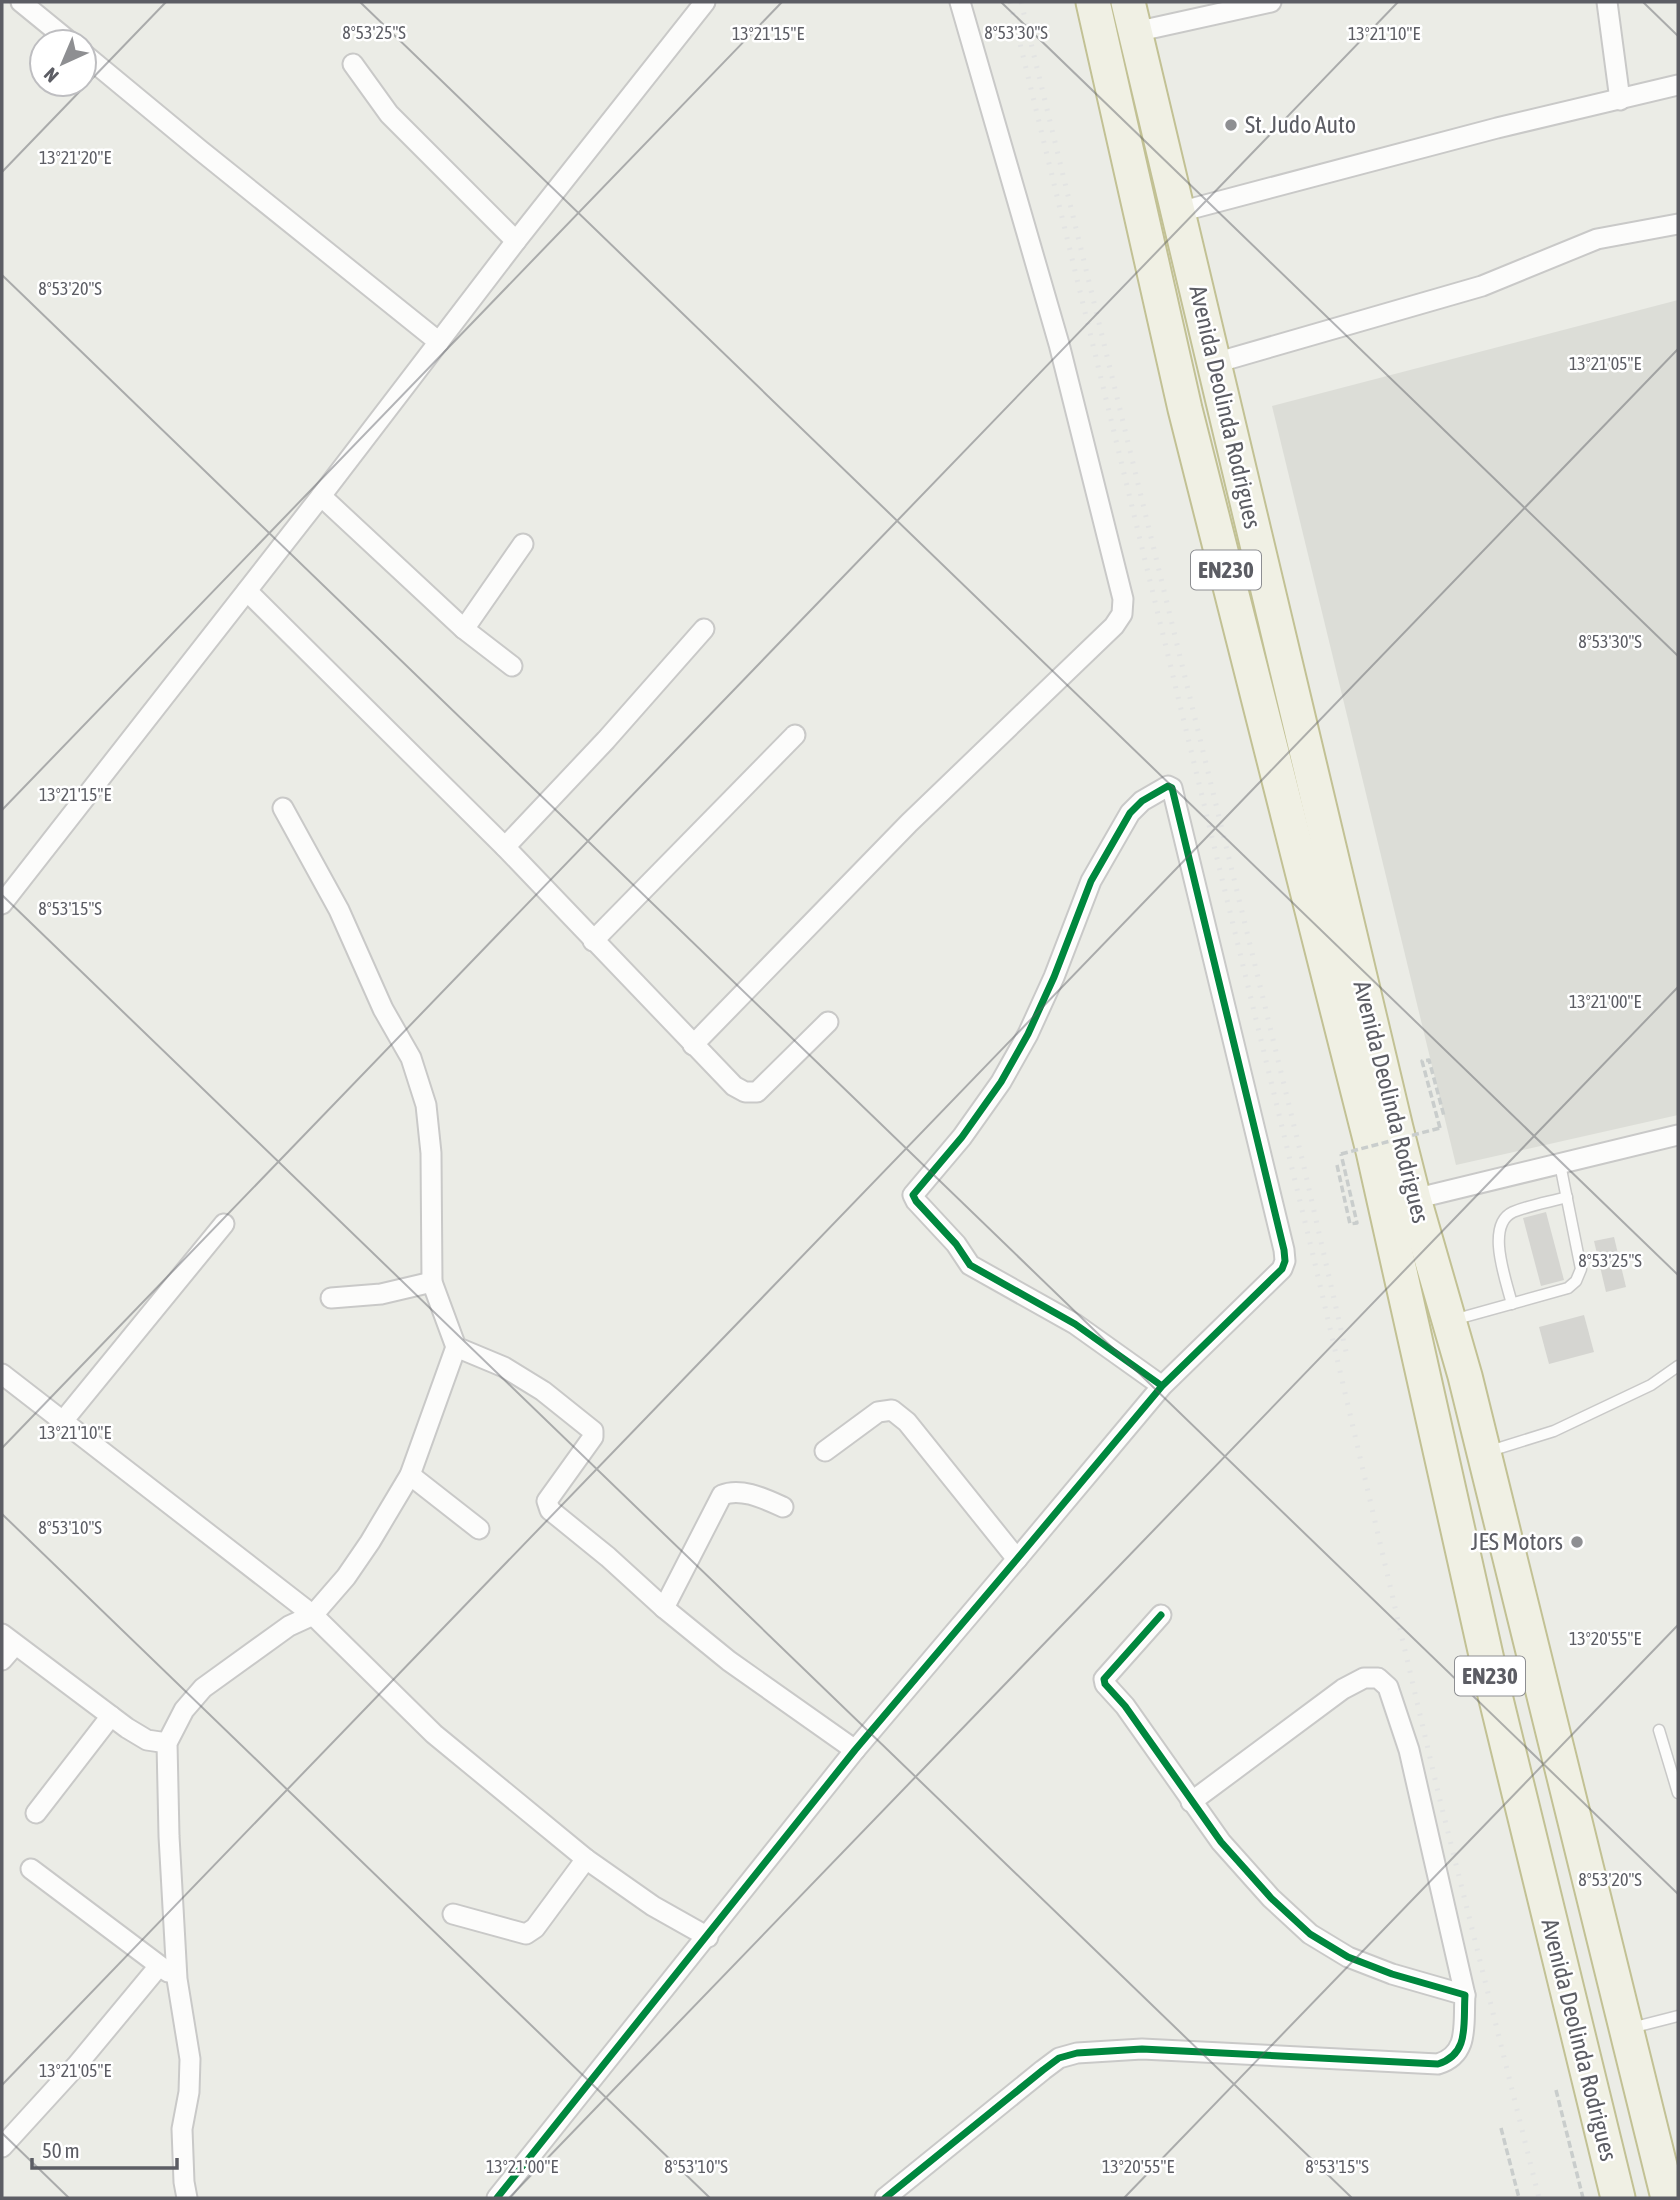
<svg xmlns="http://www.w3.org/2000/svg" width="1680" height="2200" font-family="'Asap Condensed',sans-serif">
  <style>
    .industrial { fill: #dcddd7 }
    .building { fill: #d5d5d1 }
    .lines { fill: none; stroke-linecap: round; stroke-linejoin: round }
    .service-casing { stroke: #c9c9c8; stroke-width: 13 }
    .minor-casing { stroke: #c9c9c8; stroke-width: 23 }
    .trunk-casing { stroke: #c2c194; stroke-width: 37 }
    .path { stroke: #c9cdcc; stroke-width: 3.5; stroke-dasharray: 7 3.5; stroke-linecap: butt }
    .service { stroke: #fcfcfb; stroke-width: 10 }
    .minor { stroke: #fcfcfb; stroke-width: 19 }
    .trunk { stroke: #f0f0e4; stroke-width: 33 }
    .rail { stroke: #e3e4e3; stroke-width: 5; stroke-dasharray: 2 9; stroke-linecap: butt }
    .path-bridge { stroke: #c9cdcc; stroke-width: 3.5; stroke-dasharray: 7 3.5; stroke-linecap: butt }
    .cycleway-casing { stroke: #fff; stroke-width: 11 }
    .cycleway { stroke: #00873e; stroke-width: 7 }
    .ticks { fill: none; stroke: #5c5d64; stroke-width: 2; stroke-opacity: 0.45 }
    .poi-dot { fill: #8e8f92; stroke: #fff; stroke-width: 2.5 }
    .labels { text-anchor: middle; stroke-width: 5; stroke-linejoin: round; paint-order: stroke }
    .shield { fill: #fff; stroke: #8d8e92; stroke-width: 2 }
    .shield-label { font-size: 23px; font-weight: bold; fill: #5c5d64 }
    .poi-label { font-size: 24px; fill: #5c5d64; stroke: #fff; text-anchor: start }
    .street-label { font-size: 24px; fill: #5c5d64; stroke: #fff }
    .ticks-label { font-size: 18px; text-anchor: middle; fill: #5c5d64; stroke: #fff; stroke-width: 5; stroke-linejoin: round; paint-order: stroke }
  </style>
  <rect width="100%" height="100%" fill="#ebece6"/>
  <path class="industrial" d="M 1678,300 L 1678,1115 L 1456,1165 L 1272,406 Z"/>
  <g class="building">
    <path d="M 1546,1212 L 1564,1280 L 1541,1286 L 1523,1218 Z"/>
    <path d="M 1614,1237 L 1626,1287 L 1606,1292 L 1594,1241 Z"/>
    <path d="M 1584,1315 L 1594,1352 L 1549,1364 L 1539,1327 Z"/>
  </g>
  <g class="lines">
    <defs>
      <g id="service">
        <path d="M 1512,1304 C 1506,1280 1485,1225 1513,1212 C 1530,1205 1549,1202 1567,1197"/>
        <path d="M 1453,1320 L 1568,1288 L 1576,1281 L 1581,1269 L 1560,1164"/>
        <path d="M 1490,1451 L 1554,1431 L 1651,1385 L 1678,1366"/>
        <path d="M 1659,1730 L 1678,1793"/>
        <path d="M 1631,2028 L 1678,2016"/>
      </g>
      <g id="minor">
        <path d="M 21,2 L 70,42"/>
        <path d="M 1607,2 L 1620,100"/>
        <path d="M 1135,32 L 1271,2"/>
        <path d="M 84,54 L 200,150 L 439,342"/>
        <path d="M 353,64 L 389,114 L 516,241"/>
        <path d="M 1179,212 L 1497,128 L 1678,85"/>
        <path d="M 1215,363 L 1482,286 L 1597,239 L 1678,224"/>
        <path d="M 321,496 L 464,629 L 512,666"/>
        <path d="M 247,591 L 505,847 L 734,1086 L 745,1092 L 757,1092 L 828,1022"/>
        <path d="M 464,629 L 523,544"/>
        <path d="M 283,808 L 339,910 L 383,1009 L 411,1058 L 426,1105 L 431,1153 L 432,1282 L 456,1347 L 504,1367 L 543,1391 L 593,1431 L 593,1437 L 547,1501 L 550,1510 L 608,1557 L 664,1608 L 729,1661 L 855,1750"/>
        <path d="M 505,847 L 606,740 L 704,629"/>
        <path d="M 2,904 L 321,496 L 516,241 L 705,2"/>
        <path d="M 593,941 L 795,735"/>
        <path d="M 693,1045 L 909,823 L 1114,626 L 1122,614 L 1123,599 L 1059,344 L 960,2"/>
        <path d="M 1414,1199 L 1678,1135"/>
        <path d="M 331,1298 L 381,1294 L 432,1282"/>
        <path d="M 2,1374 L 313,1615 L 434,1734 L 586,1859 L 653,1906 L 708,1937"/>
        <path d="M 63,1421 L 224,1224"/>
        <path d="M 825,1451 L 878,1412 L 892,1410 L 907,1422 L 1017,1559"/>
        <path d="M 410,1475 L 479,1529"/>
        <path d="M 664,1608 L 722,1495 C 741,1487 765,1499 783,1507"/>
        <path d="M 2,1634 L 127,1728 L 147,1740 L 167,1743"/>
        <path d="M 2,1660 L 15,1645"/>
        <path d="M 1191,1802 L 1343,1689 L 1364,1678 L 1378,1678 L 1388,1687 L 1409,1750 L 1465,1995"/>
        <path d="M 36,1813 L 111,1716"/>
        <path d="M 31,1869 L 168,1972"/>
        <path d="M 453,1914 L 526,1934 L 535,1928 L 586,1859"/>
        <path d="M 2,2147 L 76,2066 L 159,1966"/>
        <path d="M 187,2198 L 184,2182 L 182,2129 L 189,2092 L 190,2059 L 177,1979 L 169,1836 L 167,1743 L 184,1710 L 203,1688 L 289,1626 L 313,1615 L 346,1577 L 370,1542 L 410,1475 L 456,1347"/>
        <path d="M 497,2198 L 855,1750 L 1017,1559 L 1162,1386 L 1282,1269 L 1285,1261 L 1284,1250 L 1172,788 L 1168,786 L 1142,801 L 1130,813 L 1091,881 L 1054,977 L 1028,1034 L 1001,1082 L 962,1137 L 913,1195 L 916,1201 L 956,1244 L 970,1265 L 1075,1324 L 1162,1386"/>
        <path d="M 885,2198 L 1043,2070 L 1059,2058 L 1077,2053 L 1142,2049 L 1438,2064 C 1470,2054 1463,2024 1465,1995 L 1392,1974 L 1348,1957 L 1310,1934 L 1271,1898 L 1221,1842 L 1125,1706 L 1105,1684 L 1104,1679 L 1161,1615"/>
      </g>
      <g id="trunk">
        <path d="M 1093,2 L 1185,409 L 1373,1151 L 1494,1691 L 1618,2198"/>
        <path d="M 1128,2 L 1396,1128 L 1414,1199 L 1465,1376 L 1668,2198"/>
      </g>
    </defs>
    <use href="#service" class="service-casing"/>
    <use href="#minor" class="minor-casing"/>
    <use href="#trunk" class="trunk-casing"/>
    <g class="path">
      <path d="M 1440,1128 L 1422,1061 L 1429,1060 L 1444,1116"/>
      <path d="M 1337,1165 L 1350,1224 L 1357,1223 L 1341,1154"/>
      <path d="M 1556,2090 L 1583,2198"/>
      <path d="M 1501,2128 L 1519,2198"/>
    </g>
    <use href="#service" class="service"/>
    <use href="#minor" class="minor"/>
    <use href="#trunk" class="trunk"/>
    <g class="rail">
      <path d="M 1010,2 L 1312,1251 L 1438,1792 L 1539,2198"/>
      <path d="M 1021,2 L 1304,1167 L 1347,1356"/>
    </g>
    <path class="path-bridge" d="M 1341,1154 L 1440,1128"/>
    <defs>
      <g id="cycleway">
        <path d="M 497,2198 L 855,1750 L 1017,1559 L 1162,1386 L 1282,1269 L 1285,1261 L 1284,1250 L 1172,788 L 1168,786 L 1142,801 L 1130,813 L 1091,881 L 1054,977 L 1028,1034 L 1001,1082 L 962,1137 L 913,1195 L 916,1201 L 956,1244 L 970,1265 L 1075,1324 L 1162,1386"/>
        <path d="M 885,2198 L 1043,2070 L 1059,2058 L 1077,2053 L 1142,2049 L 1438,2064 C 1470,2054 1463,2024 1465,1995 L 1392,1974 L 1348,1957 L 1310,1934 L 1271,1898 L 1221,1842 L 1125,1706 L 1105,1684 L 1104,1679 L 1161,1615"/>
      </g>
    </defs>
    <use href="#cycleway" class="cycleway-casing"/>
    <use href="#cycleway" class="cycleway"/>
  </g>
  <path class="ticks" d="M 360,2 L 1678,1275M 1001,2 L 1678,656M 1643,2 L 1678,36M 2,172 L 166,2M 2,275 L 1678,1894M 2,810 L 782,2M 2,895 L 1352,2198M 2,1448 L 1398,2M 2,1514 L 710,2198M 2,2085 L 1678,349M 2,2133 L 69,2198M 509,2198 L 1678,987M 1124,2198 L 1678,1625"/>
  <g class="poi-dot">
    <circle cx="1231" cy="125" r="7"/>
    <circle cx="1577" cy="1542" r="7"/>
  </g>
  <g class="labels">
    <g class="shield">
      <rect x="1191" y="550.5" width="70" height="39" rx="5"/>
      <rect x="1455" y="1656.5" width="70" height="39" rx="5"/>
    </g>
    <g class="shield-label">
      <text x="1226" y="578">EN230</text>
      <text x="1490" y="1684">EN230</text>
    </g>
    <g class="poi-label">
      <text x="1245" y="133">St. Judo Auto</text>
      <text x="1563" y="1550" text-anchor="end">JES Motors</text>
    </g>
    <g class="street-label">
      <text transform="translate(1225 407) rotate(77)" y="8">Avenida Deolinda Rodrigues</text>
      <text transform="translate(1391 1102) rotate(76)" y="8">Avenida Deolinda Rodrigues</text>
      <text transform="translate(1579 2040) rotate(76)" y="8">Avenida Deolinda Rodrigues</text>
    </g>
  </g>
  <g class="ticks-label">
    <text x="374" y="39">8°53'25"S</text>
    <text x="1016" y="39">8°53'30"S</text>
    <text x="768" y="40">13°21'15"E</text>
    <text x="1384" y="40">13°21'10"E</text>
    <text x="75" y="164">13°21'20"E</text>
    <text x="70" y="295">8°53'20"S</text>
    <text x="1605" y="370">13°21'05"E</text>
    <text x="1610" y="648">8°53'30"S</text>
    <text x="75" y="801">13°21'15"E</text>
    <text x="70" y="915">8°53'15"S</text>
    <text x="1605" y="1008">13°21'00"E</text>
    <text x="1610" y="1267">8°53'25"S</text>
    <text x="75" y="1439">13°21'10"E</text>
    <text x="70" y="1534">8°53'10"S</text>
    <text x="1605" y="1645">13°20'55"E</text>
    <text x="1610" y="1886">8°53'20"S</text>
    <text x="75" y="2077">13°21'05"E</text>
    <text x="522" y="2173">13°21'00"E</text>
    <text x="1138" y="2173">13°20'55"E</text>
    <text x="696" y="2173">8°53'10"S</text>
    <text x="1337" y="2173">8°53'15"S</text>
  </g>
  <rect width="1680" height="2200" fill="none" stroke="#5c5d64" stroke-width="7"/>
  <g transform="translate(63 63) rotate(224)"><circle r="33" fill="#ffffff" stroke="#bebec1" stroke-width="2"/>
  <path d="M0-5L12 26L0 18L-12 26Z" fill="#8e8f92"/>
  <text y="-10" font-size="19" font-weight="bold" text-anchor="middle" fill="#5c5d64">N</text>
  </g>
  <path d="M32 2158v10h145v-10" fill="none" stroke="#5c5d64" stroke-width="3.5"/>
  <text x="42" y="2158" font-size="21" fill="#5c5d64" stroke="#ffffff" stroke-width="5" paint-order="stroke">50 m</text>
</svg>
